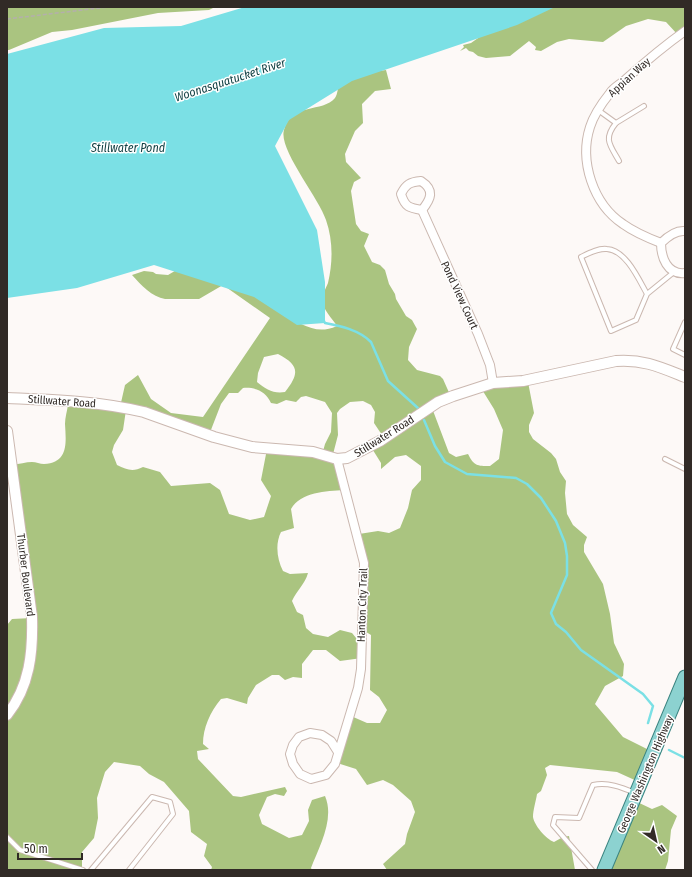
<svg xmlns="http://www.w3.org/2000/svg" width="692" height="877" font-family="'Fira Sans Condensed',sans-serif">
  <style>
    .forest { fill: #aac480; fill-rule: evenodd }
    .water { fill: #7be0e5 }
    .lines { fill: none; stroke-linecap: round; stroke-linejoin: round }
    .stream { stroke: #7be0e5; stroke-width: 2.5 }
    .service-casing { stroke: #cbb8b0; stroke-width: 6 }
    .minor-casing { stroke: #cbb8b0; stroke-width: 10 }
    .tertiary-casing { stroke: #cbb8b0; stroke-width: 12 }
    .primary-casing { stroke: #3b8480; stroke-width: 15 }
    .path { stroke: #b4afac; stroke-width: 1.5; stroke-dasharray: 4 2; stroke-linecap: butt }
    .service { stroke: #fff; stroke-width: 4 }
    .minor { stroke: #fff; stroke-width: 8 }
    .tertiary { stroke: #fff; stroke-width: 10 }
    .primary { stroke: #8cd2d0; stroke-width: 13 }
    .labels { text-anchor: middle; stroke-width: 3; stroke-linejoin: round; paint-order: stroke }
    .street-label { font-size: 11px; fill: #312a26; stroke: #fff }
    .water-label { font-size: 12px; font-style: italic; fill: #124144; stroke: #fff }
  </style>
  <rect width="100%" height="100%" fill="#fdf9f7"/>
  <g class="forest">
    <path d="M 7,7 L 215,7 L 209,10 L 158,13 L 72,30 L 52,32 L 9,50 L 7,50 Z"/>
    <path d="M 534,7 L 685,7 L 685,32 L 678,35 L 666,22 L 648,19 L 626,26 L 603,42 L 569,39 L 557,42 L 541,51 L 535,50 L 536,47 L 529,41 L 510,56 L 486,58 L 478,56 L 473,52 L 469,51 L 466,48 L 460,51 L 464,47 L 463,45 L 471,43 L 481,36 Z"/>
    <path d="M 386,70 L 391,89 L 375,91 L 362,104 L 363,123 L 355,131 L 345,154 L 346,162 L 361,178 L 354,182 L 351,191 L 356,224 L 361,231 L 369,234 L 364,246 L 372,262 L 380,265 L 385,270 L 389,284 L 395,294 L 396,299 L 406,316 L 412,320 L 417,329 L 409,347 L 408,360 L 417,370 L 440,376 L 443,379 L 451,397 L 432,408 L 449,453 L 456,457 L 468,454 C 474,466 477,466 490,466 L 499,459 L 503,430 L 494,409 L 481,388 L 528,382 L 534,413 L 529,425 L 529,432 L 533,439 L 551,453 L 556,459 L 560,472 L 566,481 L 565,493 L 567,514 L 573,525 L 587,537 L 584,545 L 584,552 L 603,584 L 610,614 L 614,643 L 624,664 L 623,676 L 605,686 L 595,704 L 623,737 L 651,751 L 639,782 L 617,772 L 550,765 L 545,768 L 547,775 L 541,791 L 537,794 C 536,801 533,810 533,817 C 534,825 546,839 554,842 L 563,837 L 569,836 L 575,870 L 387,870 L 383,864 L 405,844 L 407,834 L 415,812 L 411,801 L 393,785 L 383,780 L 367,785 L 356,769 L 334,762 L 351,716 L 367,723 L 380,723 L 387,710 L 379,697 L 370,690 L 371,635 L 363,630 L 359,534 L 378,531 L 389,533 L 400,528 L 408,508 L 412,490 L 421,480 L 421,466 L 406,455 L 395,457 L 381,469 L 381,463 L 371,447 L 384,438 L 374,423 L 375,412 L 371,405 L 363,401 L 350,402 L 340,409 L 337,413 L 338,435 L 332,458 L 344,490 C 326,491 301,492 291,509 L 294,528 L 281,532 C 275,544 277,559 283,571 L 290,574 L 308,573 C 305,584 297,590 292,601 L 297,612 L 303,615 L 306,628 L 313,634 L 328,637 L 340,630 L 352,633 L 362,645 L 362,658 L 340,661 L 326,650 L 313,650 L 302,664 L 302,678 L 293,677 L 285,680 L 279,675 L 272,675 L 256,685 L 248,698 L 247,704 L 227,698 L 221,699 C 210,712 203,728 203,744 L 209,749 L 197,751 L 198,759 L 233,796 L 241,797 L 285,787 L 287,791 L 284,796 L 275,794 L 267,797 L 259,815 L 262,824 L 289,838 L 302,835 L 309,821 L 308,810 L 312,800 L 325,796 C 335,819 319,847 311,868 L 312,870 L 211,870 L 212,867 L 204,856 L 207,844 L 191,832 L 189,811 L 164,782 L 149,774 L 140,766 L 114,762 L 105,772 L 97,798 L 98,818 L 94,838 L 82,852 L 82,870 L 7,870 L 7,625 L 12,619 L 32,618 L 13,465 C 19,464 26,462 32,462 C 36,462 40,464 44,464 C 69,463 66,442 65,424 C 65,418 67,411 68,405 L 120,407 L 125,385 L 138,375 L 151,399 L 171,413 L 203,417 L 270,318 L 223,285 L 199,299 L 165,299 C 152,297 141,285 132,275 L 144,271 L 153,272 L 156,274 L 168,275 L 185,265 L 236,276 L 301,324 C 314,330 323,332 337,326 C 332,318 323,310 322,300 C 322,295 326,288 328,283 C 333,262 333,240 326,220 C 319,198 278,149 284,130 C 291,102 323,113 335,98 C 338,94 338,85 340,80 L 348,75 ZM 278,354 C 299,365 300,373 285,392 C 273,394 266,389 257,382 L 258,373 L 264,357 ZM 243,388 C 255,387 266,391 271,403 L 277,404 L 286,400 L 296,402 L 301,397 L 306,396 L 325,402 L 332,413 L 331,432 L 325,444 L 322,455 L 267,449 L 261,480 L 271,496 L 264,517 L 250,520 L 229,514 L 220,490 L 210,483 L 171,486 L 160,472 L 143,467 C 133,472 127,470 117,465 L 112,452 L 114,445 L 123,430 L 126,410 L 209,435 L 221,404 L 229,393 L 238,393 Z"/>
    <path d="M 633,800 L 652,809 L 662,805 L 677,816 L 671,830 L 668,861 L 665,870 L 603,870 Z"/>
  </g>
  <path class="water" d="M 245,7 L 555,7 L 517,25 L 352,81 L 289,120 L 275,146 L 317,230 L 325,282 L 325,323 L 297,325 L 254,297 L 154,265 L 77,288 L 7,298 L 7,54 L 104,28 L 181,26 Z"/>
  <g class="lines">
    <g class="stream">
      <path d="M 324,321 L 325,323 C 341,326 359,330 371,342 L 388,381 L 419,409"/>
      <path d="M 424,420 L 435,446 L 445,462 L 467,474 L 516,478 L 527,484 L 541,498 L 556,521 L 565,543 L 567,556 L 567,575 L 551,613 L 556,624 L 566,632 L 581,650 L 643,694 L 653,706 L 648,723"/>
      <path d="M 669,750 L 685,758"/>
    </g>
    <defs>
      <g id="service">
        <path d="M 598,110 L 616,123 L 644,106"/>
        <path d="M 616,123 C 603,139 610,145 619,161"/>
        <path d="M 647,294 L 636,320 L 611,331 L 581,257 C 589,253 598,248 607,249 C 626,250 639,280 647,294 L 674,272"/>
        <path d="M 685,322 L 673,349 L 685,355"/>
        <path d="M 665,459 L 685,469"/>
        <path d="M 7,837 L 20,850 L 83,870"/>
        <path d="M 91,870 L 152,797 L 170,802 L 173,814 L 129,870"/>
        <path d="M 592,870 L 553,825 L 555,817 L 579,818 L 593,785 C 608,782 621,787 635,793"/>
      </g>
      <g id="minor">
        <path d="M 421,181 C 435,190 431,199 422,210 C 409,208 405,207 401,194 C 406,184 410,182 421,181 Z"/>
        <path d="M 422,210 L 478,334 L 490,365 L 493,383"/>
        <path d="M 685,231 C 676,230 667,237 661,243 C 661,257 667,275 685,273"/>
        <path d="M 661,243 C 648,238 634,232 623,224 C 593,204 579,161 590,127 C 594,114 602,103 610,93 C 614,87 621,84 626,79 C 645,62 664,46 685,31"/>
        <path d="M 337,459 L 364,563 L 361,669 L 358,688 L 335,764 L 326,775 L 311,779 L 300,774 L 293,764 L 290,754 L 293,745 L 299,737 L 310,733 L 322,735 L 331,741 L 338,752"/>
      </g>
      <g id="tertiary">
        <path d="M 7,398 C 53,400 99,401 144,412 L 214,437 L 252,447 L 313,452 L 337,459 L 347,458 L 380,441 L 438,402 L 453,396 L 493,383 L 523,381 L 616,361 C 643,359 660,367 685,377"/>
        <path d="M 7,431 L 32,617 C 33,652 30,686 7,715"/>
      </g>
      <path id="primary" d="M 604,870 L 685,677"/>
    </defs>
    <use href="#service" class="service-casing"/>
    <use href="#minor" class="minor-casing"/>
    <use href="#tertiary" class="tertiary-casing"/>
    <use href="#primary" class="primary-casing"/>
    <path class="path" d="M 7,19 L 108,7"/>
    <use href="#service" class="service"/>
    <use href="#minor" class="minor"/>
    <use href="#tertiary" class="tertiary"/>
    <use href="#primary" class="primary"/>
  </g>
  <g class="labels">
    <g class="street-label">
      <text transform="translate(629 77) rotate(-42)" y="4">Appian Way</text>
      <text transform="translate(460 295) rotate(65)" y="4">Pond View Court</text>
      <text transform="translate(62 401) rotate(4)" y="4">Stillwater Road</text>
      <text transform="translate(384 436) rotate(-32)" y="4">Stillwater Road</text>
      <text transform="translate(26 575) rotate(83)" y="4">Thurber Boulevard</text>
      <text transform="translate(362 605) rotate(-88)" y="4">Hanton City Trail</text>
      <text transform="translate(645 774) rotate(-67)" y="4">George Washington Highway</text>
    </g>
    <g class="water-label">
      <text transform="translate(230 80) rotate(-18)" y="4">Woonasquatucket River</text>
      <text x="128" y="152">Stillwater Pond</text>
    </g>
  </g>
  <rect width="692" height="877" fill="none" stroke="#312a26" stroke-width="16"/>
  <g transform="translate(656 841) rotate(146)" stroke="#ffffff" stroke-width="3" paint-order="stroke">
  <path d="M0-3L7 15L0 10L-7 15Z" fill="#312a26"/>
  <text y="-6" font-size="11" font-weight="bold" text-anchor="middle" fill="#312a26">N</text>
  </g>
  <path d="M18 853v6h64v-6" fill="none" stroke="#312a26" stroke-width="2"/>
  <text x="24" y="853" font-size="12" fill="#312a26" stroke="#ffffff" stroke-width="3" paint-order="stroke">50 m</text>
</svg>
